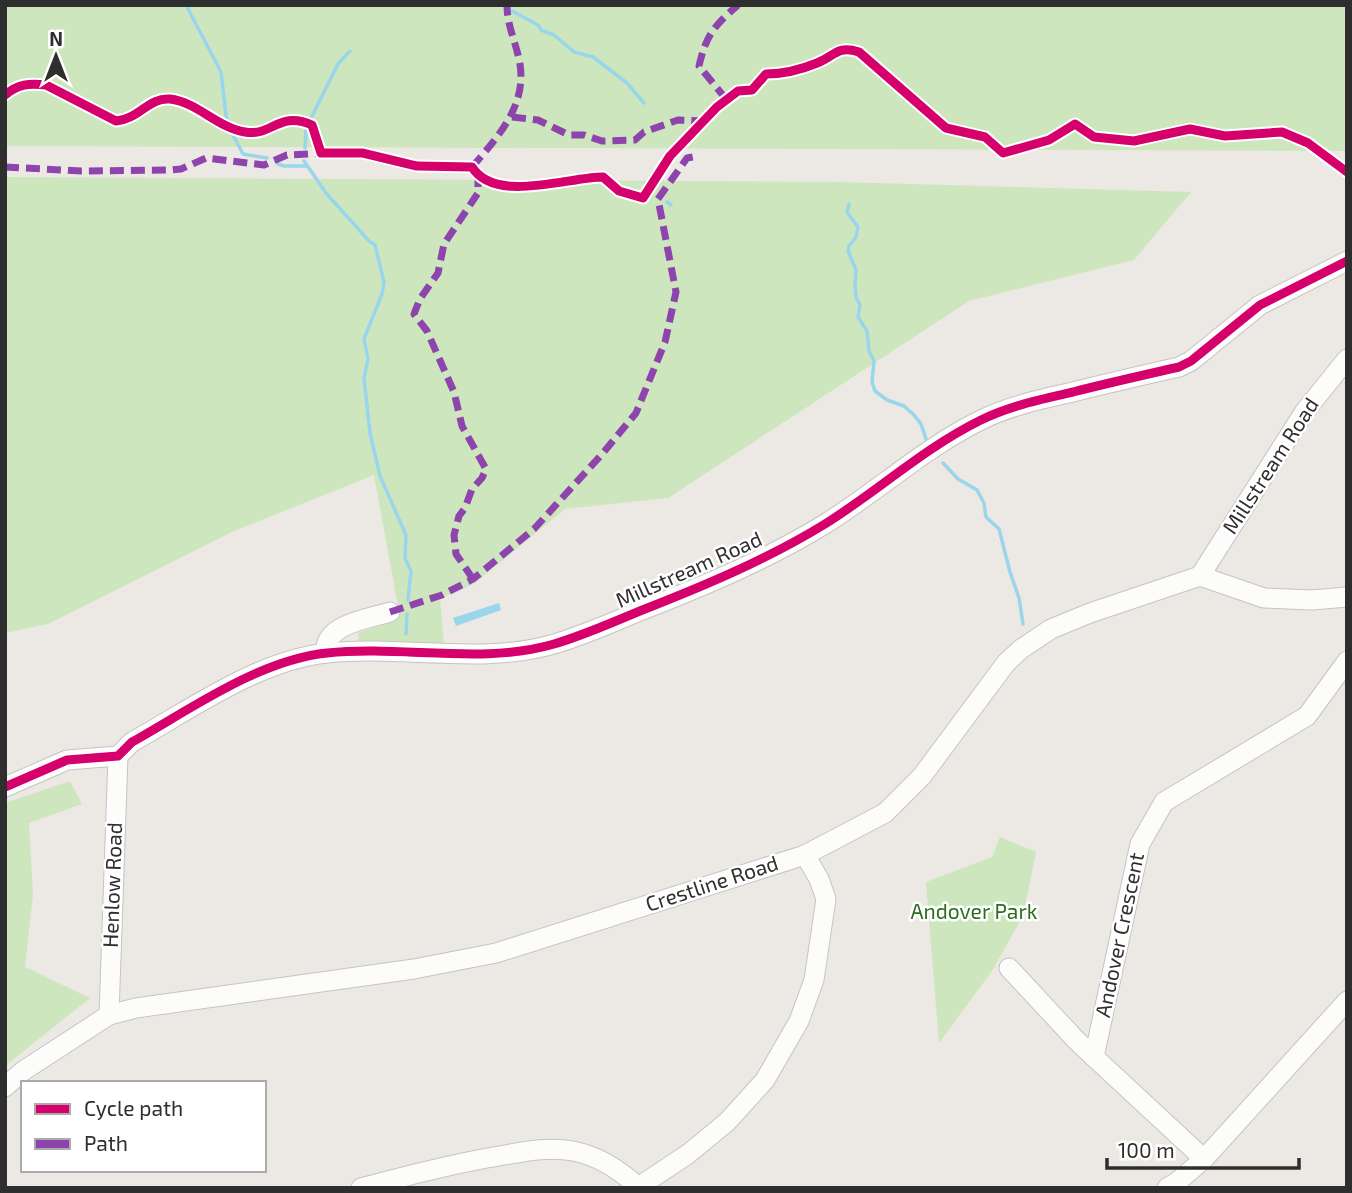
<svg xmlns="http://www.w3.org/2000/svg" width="1352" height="1193" font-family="'Exo 2',sans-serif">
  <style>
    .green { fill: #cee6be }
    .water { fill: #99d6ec }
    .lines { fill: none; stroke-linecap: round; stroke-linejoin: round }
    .stream { stroke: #99d6ec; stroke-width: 3.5 }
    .minor-casing { stroke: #c5c4c5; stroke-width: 21 }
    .minor { stroke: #fcfcfb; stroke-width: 19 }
    .quiet { stroke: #8e44ad; stroke-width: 7; stroke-dasharray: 14 7; stroke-linecap: butt }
    .cycleway-casing { stroke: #fff; stroke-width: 13 }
    .cycleway { stroke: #d6006c; stroke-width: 9 }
    .labels { text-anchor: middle; stroke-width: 5; stroke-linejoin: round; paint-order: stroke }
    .street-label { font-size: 21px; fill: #2e2e2e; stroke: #fff }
    .park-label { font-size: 21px; fill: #2c6e1b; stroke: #fff }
  </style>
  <rect width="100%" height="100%" fill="#ece8e4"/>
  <g class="green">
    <path d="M 5,5 L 1347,5 L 1347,151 L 5,146 Z"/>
    <path d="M 5,177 L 839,182 L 1191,192 L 1134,260 L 969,301 L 668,498 L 565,509 L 474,584 L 440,599 L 444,643 L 359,642 L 358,633 L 400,617 L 374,475 L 234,531 L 48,624 L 5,633 Z"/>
    <path d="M 70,781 L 82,804 L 29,823 L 33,895 L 25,967 L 90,998 L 5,1066 L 5,803 Z"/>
    <path d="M 1000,837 L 1036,852 L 1023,916 L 992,971 L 939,1043 L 926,882 L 992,857 Z"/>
  </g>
  <path class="water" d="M 499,603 L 501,610 L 456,626 L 453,618 Z"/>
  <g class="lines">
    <g class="stream">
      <path d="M 186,5 L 221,72 L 227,124 L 243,154 L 267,158"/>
      <path d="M 512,11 L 538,25 L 541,30 L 554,35 L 574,52 L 593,57 L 627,83 L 644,103"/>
      <path d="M 305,148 L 306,128 L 338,64 L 350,51"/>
      <path d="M 304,161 L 326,193 L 369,241 L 375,245 L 384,282 L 382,294 L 364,339 L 368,359 L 364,378 L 370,433 L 380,476 L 406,535 L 405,558 L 411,571 L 408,600"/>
      <path d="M 278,164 L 284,166 L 306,166"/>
      <path d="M 646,183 L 653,190"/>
      <path d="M 667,202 L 671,205"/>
      <path d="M 849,204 L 847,212 L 858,227 L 856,237 L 849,246 L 848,251 L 856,270 L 855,287 L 856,297 L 860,305 L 858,317 L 867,331 L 869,351 L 874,361 L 872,382 L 875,391 L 887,400 L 904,406 L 914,415 L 921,424 L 926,439"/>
      <path d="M 943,463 L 958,479 L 977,490 L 984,503 L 986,517 L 999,529 L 1010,572 L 1019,598 L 1023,624"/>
      <path d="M 406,634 L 407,614"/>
    </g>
    <defs>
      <g id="minor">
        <path d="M 1200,576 L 1305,411 L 1347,359"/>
        <path d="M 326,653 C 323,624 368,619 390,612"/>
        <path d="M 5,787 L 67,760 L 118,756 L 132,742 C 191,709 259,660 327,653 C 402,645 483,665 554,644 C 585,635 615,621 645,609 C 706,585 768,559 825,524 C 878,491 924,448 981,420 C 1009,406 1042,399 1073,392 C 1108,383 1144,375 1179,367 L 1191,361 L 1260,305 L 1347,261"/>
        <path d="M 1009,968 L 1077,1041 L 1094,1057"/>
        <path d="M 109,1015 L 118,756"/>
        <path d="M 5,1087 L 23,1071 L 109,1015 L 136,1008 L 414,969 L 496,953 L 805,855 L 885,813 L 922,776 L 1006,663 L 1021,649 L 1051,629 L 1090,613 L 1200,576 L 1264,598 L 1312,600 L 1347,597"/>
        <path d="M 1204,1159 L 1094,1057 L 1140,844 L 1164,802 L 1307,716 L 1347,661"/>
        <path d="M 361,1188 C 405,1176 448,1165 493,1157 C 519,1153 546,1146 573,1151 C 598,1156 620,1170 638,1187"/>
        <path d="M 637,1188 L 688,1154 L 727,1122 L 765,1080 L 799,1021 L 814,980 L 826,899 L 819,879 L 805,855"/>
        <path d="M 1167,1188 L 1177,1182 L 1204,1159 L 1347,1001"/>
      </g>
    </defs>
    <use href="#minor" class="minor-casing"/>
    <use href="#minor" class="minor"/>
    <g class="quiet">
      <path d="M 726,99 L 699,66 C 706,35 714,26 738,5"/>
      <path d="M 512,117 L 538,120 L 569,135 L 584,135 L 602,141 L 635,140 L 644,132 L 678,120 L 704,121"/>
      <path d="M 5,167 L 81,171 L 171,170 L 181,169 L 206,158 L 264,165 L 287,155 L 327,153"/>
      <path d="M 472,167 C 499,136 529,103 519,59 C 515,40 507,25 507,5"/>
      <path d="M 658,199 L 687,158 L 698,156"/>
      <path d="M 473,579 L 456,554 L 454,535 L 459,516 L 465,508 L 472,489 L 482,478 L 486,469 L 462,426 L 454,392 L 427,331 L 414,314 L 420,299 L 438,273 L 444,244 L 478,193 L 478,176"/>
      <path d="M 390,612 L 442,595 L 473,579 L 534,529 L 603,453 L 636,413 L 665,342 L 676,292 L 658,199"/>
    </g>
    <defs>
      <g id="cycleway">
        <path d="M 5,95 C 18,84 29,83 46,85 L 116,121 C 139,119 149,97 170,99 C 197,102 218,128 245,132 C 272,137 279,110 312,125 L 321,153 L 363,153 L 417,166 L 472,167 C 495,204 568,177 603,177 L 619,191 L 643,198 L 670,156 L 717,107 L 738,91 L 752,90 L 766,74 C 784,74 800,70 817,63 C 835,56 837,45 859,52 L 946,128 L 985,137 L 1003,153 L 1049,140 L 1075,124 L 1094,137 L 1134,141 L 1190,129 L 1225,136 L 1282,132 L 1308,143 L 1347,172"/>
        <path d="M 5,787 L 67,760 L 118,756 L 132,742 C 191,709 259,660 327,653 C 402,645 483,665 554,644 C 585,635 615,621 645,609 C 706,585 768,559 825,524 C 878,491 924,448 981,420 C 1009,406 1042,399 1073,392 C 1108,383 1144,375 1179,367 L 1191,361 L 1260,305 L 1347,261"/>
      </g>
    </defs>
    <use href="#cycleway" class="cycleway-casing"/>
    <use href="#cycleway" class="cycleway"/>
  </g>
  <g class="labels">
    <g class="street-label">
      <text transform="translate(1271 466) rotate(-57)" y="7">Millstream Road</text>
      <text transform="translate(689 570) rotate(-24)" y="7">Millstream Road</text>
      <text transform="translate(712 884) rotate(-18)" y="7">Crestline Road</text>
      <text transform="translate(113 885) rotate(-88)" y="7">Henlow Road</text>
      <text transform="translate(1120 935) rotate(-78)" y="7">Andover Crescent</text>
    </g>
    <g class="park-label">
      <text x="974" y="919">Andover Park</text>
    </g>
  </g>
  <rect width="1352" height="1193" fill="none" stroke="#2e2e2e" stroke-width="14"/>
  <rect x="21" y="1081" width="245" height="91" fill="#ffffff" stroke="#ababab" stroke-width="2"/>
  <rect x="35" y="1104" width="35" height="10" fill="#d6006c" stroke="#ababab" stroke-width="2"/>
  <text x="84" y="1116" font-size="21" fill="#2e2e2e">Cycle path</text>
  <rect x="35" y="1139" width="35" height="10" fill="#8e44ad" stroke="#ababab" stroke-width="2"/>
  <text x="84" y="1151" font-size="21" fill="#2e2e2e">Path</text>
  <g transform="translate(56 56)" stroke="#ffffff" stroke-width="5" paint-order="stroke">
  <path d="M0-5L12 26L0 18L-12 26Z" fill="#2e2e2e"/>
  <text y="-10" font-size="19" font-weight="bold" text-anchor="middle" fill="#2e2e2e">N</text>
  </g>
  <path d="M1107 1158v10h192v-10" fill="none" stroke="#2e2e2e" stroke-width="3.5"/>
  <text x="1118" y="1158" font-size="21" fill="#2e2e2e" stroke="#ffffff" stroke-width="5" paint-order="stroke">100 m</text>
</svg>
